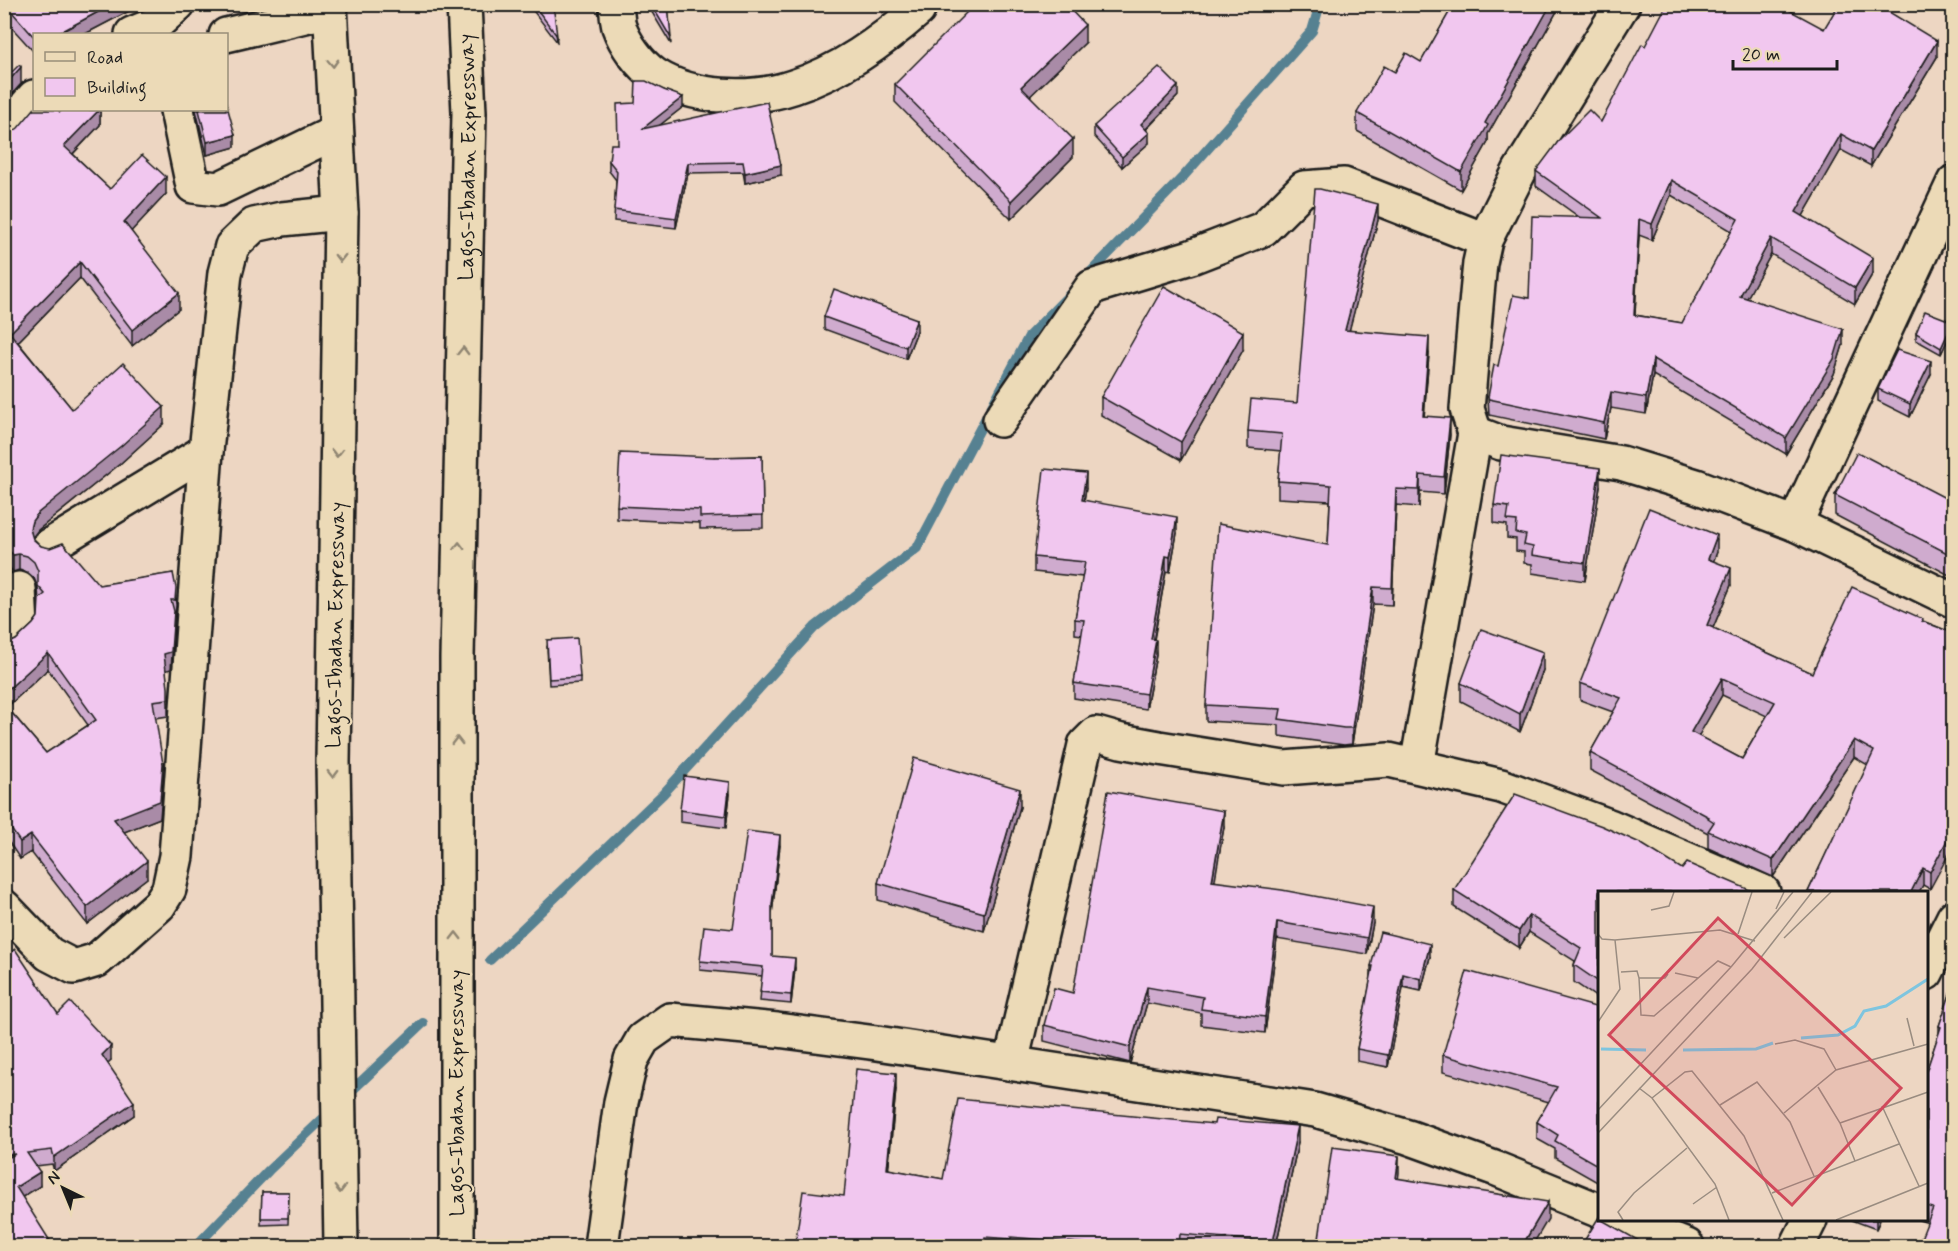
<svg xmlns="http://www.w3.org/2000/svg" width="1958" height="1251" font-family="Mynerve,sans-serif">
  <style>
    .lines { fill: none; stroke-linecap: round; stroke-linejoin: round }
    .stream { stroke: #578191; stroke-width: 10 }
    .minor-casing { stroke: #1c1c1c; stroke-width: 38 }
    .highway-casing { stroke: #1c1c1c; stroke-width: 38 }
    .minor { stroke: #ecdab7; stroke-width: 33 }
    .highway { stroke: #ecdab7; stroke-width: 33 }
    .wall { fill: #cfabce; stroke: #1c1c1c; stroke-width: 1.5; fill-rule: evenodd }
    .shaded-wall { fill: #a98ba7; stroke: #1c1c1c; stroke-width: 1.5 }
    .building { fill: #f1c7ef; stroke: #1c1c1c; stroke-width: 1.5; fill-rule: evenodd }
    .oneway { stroke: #8e8471 }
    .labels { text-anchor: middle; stroke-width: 4.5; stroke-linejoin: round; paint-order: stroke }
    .street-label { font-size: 21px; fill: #1c1c1c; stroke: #ecdab7 }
    .inset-river { fill: none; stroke: #7ec5df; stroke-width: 3 }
    .inset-road { fill: none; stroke: #998c80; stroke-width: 1.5 }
    .view { fill: #d1495b; fill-opacity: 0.15; stroke: #d1495b; stroke-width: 3 }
    .inset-edge { fill: none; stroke: #1c1c1c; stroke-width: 3 }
  </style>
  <rect width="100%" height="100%" fill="#edd6c2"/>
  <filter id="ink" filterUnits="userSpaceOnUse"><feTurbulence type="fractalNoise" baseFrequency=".0167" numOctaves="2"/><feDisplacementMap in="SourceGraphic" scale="12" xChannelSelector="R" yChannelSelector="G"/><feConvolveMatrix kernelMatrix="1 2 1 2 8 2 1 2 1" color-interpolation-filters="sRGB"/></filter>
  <g filter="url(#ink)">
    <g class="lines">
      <g class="stream">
        <path d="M 1083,280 L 1182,178 L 1312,31 L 1320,4"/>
        <path d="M 490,960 L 663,794 L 815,627 L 917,548 L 1029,336 L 1071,293"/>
        <path d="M 345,1097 L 423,1023"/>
        <path d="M 196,1246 L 269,1170 L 332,1110"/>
      </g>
      <defs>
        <g id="minor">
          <path d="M 616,4 C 617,12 617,20 619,27 C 625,44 640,65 655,75 C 693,99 751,101 793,87 C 840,72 881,42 918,10"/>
          <path d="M 132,34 L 156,24 L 178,4"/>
          <path d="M 226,35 L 330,10"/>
          <path d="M 177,110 L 193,186 L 218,189 L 336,132"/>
          <path d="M 4,132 L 34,97"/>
          <path d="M 1000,420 L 1092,287 L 1191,257 L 1263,229 L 1304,188 L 1344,185 L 1485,240"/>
          <path d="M 1475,433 L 1501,443 L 1621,463 L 1696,486 L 1795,524 L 1954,601"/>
          <path d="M 1795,524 L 1954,182"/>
          <path d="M 49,546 L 206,451"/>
          <path d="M 4,642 L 21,627 L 19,589"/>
          <path d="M 1417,766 L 1475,433 L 1467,409 L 1477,294 L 1480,263 L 1485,240 L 1520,170 L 1623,4"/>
          <path d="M 4,907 L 49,954 L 74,967 L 97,960 L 159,905 L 169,889 L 176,856 L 206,451 L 225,273 L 232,246 L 254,225 L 282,219 L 341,213"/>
          <path d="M 1926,973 L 1954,917"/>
          <path d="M 1011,1063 L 1085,745 L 1096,734 L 1121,741 L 1159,748 L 1284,768 L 1389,760 L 1501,786 L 1609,826 L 1763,892"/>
          <path d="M 1621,1220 L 1687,1246"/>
          <path d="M 601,1246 L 621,1102 L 631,1060 L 643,1039 L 670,1020 L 777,1030 L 877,1043 L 1315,1110 L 1408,1137 L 1497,1169 L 1600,1211"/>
          <path d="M 1797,1246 L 1810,1220"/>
        </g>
        <g id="highway">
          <path d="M 330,4 L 341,213 L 333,762 L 341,1246"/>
          <path id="s1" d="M 457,1246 L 457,657 L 469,113 L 464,4"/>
        </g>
      </defs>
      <use href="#minor" class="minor-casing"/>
      <use href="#highway" class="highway-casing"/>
      <use href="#minor" class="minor"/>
      <use href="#highway" class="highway"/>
    </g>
    <g class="wall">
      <path d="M 4,4 L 129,4 L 129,11 L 85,34 L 34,34 L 34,52 L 4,19 Z"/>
      <path d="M 528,4 L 553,4 L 557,42 Z"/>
      <path d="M 647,4 L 668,4 L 671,44 Z"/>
      <path d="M 877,4 L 892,4 L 883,12 Z"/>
      <path d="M 1454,4 L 1561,4 L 1488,134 L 1488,142 L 1461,190 L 1357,131 L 1357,113 L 1395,72 L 1421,62 Z"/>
      <path d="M 1824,29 L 1937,57 L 1871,166 L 1841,150 L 1803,216 L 1873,273 L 1855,304 L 1771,254 L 1747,298 L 1843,345 L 1834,374 L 1786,454 L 1653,375 L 1646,414 L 1611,408 L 1604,439 L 1489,415 L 1488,397 L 1498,366 L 1529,298 L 1579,217 L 1536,186 L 1536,171 L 1601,122 L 1645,46 ZM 1671,195 L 1732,231 L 1682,323 L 1635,315 L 1639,235 L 1652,240 Z"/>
      <path d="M 1085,43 L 1030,96 L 1073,157 L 1011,219 L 895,102 L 895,84 Z"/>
      <path d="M 664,90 L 683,107 L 660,125 L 781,175 L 745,183 L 743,172 L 688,173 L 676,228 L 614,221 L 616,180 L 609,171 L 609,161 L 618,144 L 635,103 Z"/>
      <path d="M 1178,96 L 1146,130 L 1149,143 L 1122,167 L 1094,136 L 1094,126 Z"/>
      <path d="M 100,110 L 100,125 L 73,154 L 110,189 L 166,194 L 131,231 L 179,309 L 132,346 L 80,278 L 18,342 L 72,409 L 164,424 L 121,463 L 38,530 L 32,537 L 41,546 L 99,585 L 173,573 L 176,605 L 175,616 L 174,617 L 171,669 L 166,670 L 168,704 L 168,716 L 155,718 L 163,781 L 160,818 L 124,832 L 147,878 L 87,924 L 31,852 L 20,859 L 4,835 L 4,644 L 7,644 L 16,640 L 33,624 L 38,617 L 39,603 L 38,588 L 34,578 L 27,572 L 19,570 L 13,572 L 7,565 L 4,567 L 4,134 L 11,133 L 60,112 ZM 48,669 L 88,725 L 46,753 L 7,707 Z"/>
      <path d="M 196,110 L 226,110 L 235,147 L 207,155 Z"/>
      <path d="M 1378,220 L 1349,330 L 1429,353 L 1424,416 L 1450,434 L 1444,494 L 1420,492 L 1419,507 L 1396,505 L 1392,605 L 1373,604 L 1352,744 L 1344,745 L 1279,736 L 1279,725 L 1206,721 L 1206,705 L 1328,545 L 1330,501 L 1278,498 L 1278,481 L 1281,451 L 1248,448 L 1248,431 L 1297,403 Z"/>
      <path d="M 824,317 L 917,331 L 906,359 L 824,329 Z"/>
      <path d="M 1953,329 L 1941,354 L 1916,340 L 1916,333 Z"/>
      <path d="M 1243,350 L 1181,460 L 1101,415 L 1101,397 Z"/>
      <path d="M 1931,374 L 1910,417 L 1878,401 L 1878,389 Z"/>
      <path d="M 762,456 L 763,528 L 700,529 L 700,523 L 617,519 L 617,506 L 714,457 Z"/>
      <path d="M 1600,486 L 1585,581 L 1532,573 L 1532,564 L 1524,563 L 1524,552 L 1516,551 L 1516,539 L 1507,538 L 1507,525 L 1494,523 L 1494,505 Z"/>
      <path d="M 1086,488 L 1084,500 L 1177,533 L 1170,572 L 1166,571 L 1154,640 L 1156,655 L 1146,709 L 1074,698 L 1074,683 L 1082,635 L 1075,634 L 1075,619 L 1083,577 L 1034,572 L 1034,557 Z"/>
      <path d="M 1835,495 L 1953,502 L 1953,577 L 1835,515 Z"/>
      <path d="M 1717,552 L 1713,561 L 1731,585 L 1713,628 L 1812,673 L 1923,621 L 1953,633 L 1930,889 L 1923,885 L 1919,892 L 1808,892 L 1868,765 L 1854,757 L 1773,877 L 1708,848 L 1708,833 L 1590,770 L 1590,753 L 1613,712 L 1580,700 L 1580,683 ZM 1722,695 L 1767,716 L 1742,759 L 1698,736 Z"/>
      <path d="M 547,647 L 580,677 L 580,683 L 549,685 Z"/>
      <path d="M 1543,670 L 1520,732 L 1461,701 L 1461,683 Z"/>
      <path d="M 730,794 L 726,828 L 680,822 L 680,810 Z"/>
      <path d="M 1020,807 L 984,931 L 878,900 L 878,883 Z"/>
      <path d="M 1224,827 L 1214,881 L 1373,923 L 1367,954 L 1277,939 L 1265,1033 L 1201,1025 L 1201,1013 L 1147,1003 L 1130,1063 L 1044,1041 L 1044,1025 Z"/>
      <path d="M 780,845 L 772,914 L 772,956 L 795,968 L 791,1004 L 760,1001 L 762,976 L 700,970 L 700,961 L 733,929 Z"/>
      <path d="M 1682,869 L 1752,892 L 1599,892 L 1599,999 L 1574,982 L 1574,965 L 1575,961 L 1529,932 L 1519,948 L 1454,907 L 1454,890 Z"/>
      <path d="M 4,956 L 58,1014 L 111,1060 L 107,1063 L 134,1115 L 54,1171 L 52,1164 L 36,1166 L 40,1186 L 22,1197 L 50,1246 L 4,1246 Z"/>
      <path d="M 1430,957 L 1421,991 L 1403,987 L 1388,1067 L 1357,1061 L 1357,1049 L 1371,978 L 1371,966 Z"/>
      <path d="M 1953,986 L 1953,1246 L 1928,1223 L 1919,1220 L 1926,1220 L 1926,1072 L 1939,1033 L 1939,1026 Z"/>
      <path d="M 1599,1008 L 1599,1183 L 1555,1158 L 1555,1149 L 1537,1139 L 1537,1122 L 1549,1102 L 1443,1072 L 1443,1055 Z"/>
      <path d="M 896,1089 L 888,1169 L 943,1179 L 1298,1143 L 1276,1246 L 795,1246 L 844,1196 Z"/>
      <path d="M 262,1192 L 289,1192 L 288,1224 L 261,1225 Z"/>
      <path d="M 1852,1220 L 1880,1220 L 1876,1229 Z"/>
    </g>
    <g class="shaded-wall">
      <path d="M 113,4 L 129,4 L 129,11 L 85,34 L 57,34 Z"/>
      <path d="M 883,4 L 892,4 L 883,12 Z"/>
      <path d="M 1551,4 L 1561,4 L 1488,134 L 1488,142 L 1461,190 L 1461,172 L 1485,123 Z"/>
      <path d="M 1085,25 L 1085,43 L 1021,105 L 1021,87 Z"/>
      <path d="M 1937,41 L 1937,57 L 1871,166 L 1871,151 Z"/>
      <path d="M 21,67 L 21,84 L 4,103 L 4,86 Z"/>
      <path d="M 1178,86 L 1178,96 L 1141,134 L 1141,124 Z"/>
      <path d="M 683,97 L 683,107 L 642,139 L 642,129 Z"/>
      <path d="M 99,110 L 100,110 L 100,125 L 64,163 L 64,146 Z"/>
      <path d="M 1149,133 L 1149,143 L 1122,167 L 1122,157 Z"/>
      <path d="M 1841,134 L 1841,150 L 1796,228 L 1796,212 Z"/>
      <path d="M 235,135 L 235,147 L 207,155 L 207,142 Z"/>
      <path d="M 1073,139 L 1073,157 L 1011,219 L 1011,201 Z"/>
      <path d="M 688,163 L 688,173 L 676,228 L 676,218 Z"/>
      <path d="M 781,165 L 781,175 L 745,183 L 745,173 Z"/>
      <path d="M 166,177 L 166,194 L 124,239 L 124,222 Z"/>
      <path d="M 1671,180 L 1671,195 L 1652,240 L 1652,224 Z"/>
      <path d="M 1378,204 L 1378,220 L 1345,347 L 1345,330 Z"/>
      <path d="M 1639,219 L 1639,235 L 1634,331 L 1634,315 Z"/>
      <path d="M 1771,238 L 1771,254 L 1740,311 L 1740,296 Z"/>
      <path d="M 1873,258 L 1873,273 L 1855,304 L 1855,288 Z"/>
      <path d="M 80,262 L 80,278 L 10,350 L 10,333 Z"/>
      <path d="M 179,293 L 179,309 L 132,346 L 132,330 Z"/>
      <path d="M 917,319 L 917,331 L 906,359 L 906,347 Z"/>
      <path d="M 1953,322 L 1953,329 L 1941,354 L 1941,348 Z"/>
      <path d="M 1843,329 L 1843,345 L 1834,374 L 1786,454 L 1786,438 Z"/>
      <path d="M 1243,332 L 1243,350 L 1181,460 L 1181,442 Z"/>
      <path d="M 1429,337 L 1429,353 L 1423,432 L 1423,416 Z"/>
      <path d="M 1653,359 L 1653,375 L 1646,414 L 1646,398 Z"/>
      <path d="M 1931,361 L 1931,374 L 1910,417 L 1910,404 Z"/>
      <path d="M 1611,392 L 1611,408 L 1604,439 L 1604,423 Z"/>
      <path d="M 164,407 L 164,424 L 121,463 L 38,530 L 32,538 L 30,529 L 32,521 L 38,513 Z"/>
      <path d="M 1450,418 L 1450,434 L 1444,494 L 1444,477 Z"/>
      <path d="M 1600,468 L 1600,486 L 1585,581 L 1585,563 Z"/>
      <path d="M 1086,473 L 1086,488 L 1082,515 L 1082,500 Z"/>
      <path d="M 1420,475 L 1420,492 L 1419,507 L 1419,490 Z"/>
      <path d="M 1396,489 L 1396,505 L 1392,605 L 1392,588 Z"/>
      <path d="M 1177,517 L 1177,533 L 1170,572 L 1170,557 Z"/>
      <path d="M 1717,535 L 1717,552 L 1708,576 L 1708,559 Z"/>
      <path d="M 7,548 L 7,565 L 4,567 L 4,550 Z"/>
      <path d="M 19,554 L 19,570 L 13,572 L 13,555 Z"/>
      <path d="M 1166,556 L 1166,571 L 1151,654 L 1151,639 Z"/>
      <path d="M 1731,568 L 1731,585 L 1707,642 L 1707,625 Z"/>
      <path d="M 1373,587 L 1373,604 L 1352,744 L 1352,728 Z"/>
      <path d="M 174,611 L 174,627 L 171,669 L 164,671 L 164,654 Z"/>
      <path d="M 1156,640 L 1156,655 L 1146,709 L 1146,694 Z"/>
      <path d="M 1543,652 L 1543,670 L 1520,732 L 1520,714 Z"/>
      <path d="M 48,653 L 48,669 L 4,710 L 4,693 Z"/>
      <path d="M 1722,678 L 1722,695 L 1691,749 L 1691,732 Z"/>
      <path d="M 1854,740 L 1854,757 L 1773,877 L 1773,860 Z"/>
      <path d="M 163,764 L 163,781 L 160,818 L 114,836 L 114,819 Z"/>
      <path d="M 730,782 L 730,794 L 726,828 L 726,816 Z"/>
      <path d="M 1020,789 L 1020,807 L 984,931 L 984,913 Z"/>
      <path d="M 1224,811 L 1224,827 L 1212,897 L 1212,881 Z"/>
      <path d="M 1953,829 L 1953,846 L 1930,889 L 1930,872 Z"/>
      <path d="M 31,835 L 31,852 L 20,859 L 20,842 Z"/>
      <path d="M 780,835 L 780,845 L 772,914 L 772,905 Z"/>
      <path d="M 147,861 L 147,878 L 87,924 L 87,907 Z"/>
      <path d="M 1923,868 L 1923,885 L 1919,892 L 1911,892 Z"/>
      <path d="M 1373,907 L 1373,923 L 1367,954 L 1367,938 Z"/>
      <path d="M 1529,915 L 1529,932 L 1519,948 L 1519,931 Z"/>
      <path d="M 1277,922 L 1277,939 L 1265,1033 L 1265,1017 Z"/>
      <path d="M 1430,944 L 1430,957 L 1421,991 L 1421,979 Z"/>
      <path d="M 795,958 L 795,968 L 791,1004 L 791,995 Z"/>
      <path d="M 1403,974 L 1403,987 L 1388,1067 L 1388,1055 Z"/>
      <path d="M 1147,987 L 1147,1003 L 1130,1063 L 1130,1047 Z"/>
      <path d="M 111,1046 L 111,1060 L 102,1069 L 102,1055 Z"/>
      <path d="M 896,1073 L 896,1089 L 887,1186 L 887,1169 Z"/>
      <path d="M 134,1102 L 134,1115 L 54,1171 L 54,1157 Z"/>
      <path d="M 1298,1126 L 1298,1143 L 1276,1246 L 1273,1246 L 1273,1242 Z"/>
      <path d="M 1399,1156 L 1399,1173 L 1396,1195 L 1396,1178 Z"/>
      <path d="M 40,1172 L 40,1186 L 16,1201 L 16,1187 Z"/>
      <path d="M 1548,1202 L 1548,1219 L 1532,1246 L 1522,1246 Z"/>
      <path d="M 1876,1220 L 1880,1220 L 1876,1229 Z"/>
      <path d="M 50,1241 L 50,1246 L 41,1246 Z"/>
    </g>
    <g class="building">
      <path d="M 5,4 L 113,4 L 57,34 L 34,34 L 34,37 Z"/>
      <path d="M 533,4 L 553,4 L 557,36 Z"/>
      <path d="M 651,4 L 668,4 L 671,38 Z"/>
      <path d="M 975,4 L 1065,4 L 1085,25 L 1021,87 L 1073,139 L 1011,201 L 895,84 Z"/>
      <path d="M 1454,4 L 1551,4 L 1485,123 L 1488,125 L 1461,172 L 1357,113 L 1384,66 L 1395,72 L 1406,53 L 1421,62 Z"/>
      <path d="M 1667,4 L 1778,4 L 1824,29 L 1839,4 L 1876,4 L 1937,41 L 1871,151 L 1841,134 L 1796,212 L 1873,258 L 1855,288 L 1771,238 L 1740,296 L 1843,329 L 1834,359 L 1786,438 L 1653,359 L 1646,398 L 1611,392 L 1604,423 L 1489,399 L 1488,397 L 1494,365 L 1498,366 L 1513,295 L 1529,298 L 1532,216 L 1602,218 L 1536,171 L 1560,139 L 1589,110 L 1601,122 L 1642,44 L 1645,46 ZM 1671,180 L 1738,219 L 1682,323 L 1634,315 L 1639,219 L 1652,224 Z"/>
      <path d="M 4,64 L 12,72 L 19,65 L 21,67 L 4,86 Z"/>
      <path d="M 1159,67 L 1178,86 L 1141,124 L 1149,133 L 1122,157 L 1094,126 Z"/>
      <path d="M 636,81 L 646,81 L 664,90 L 683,97 L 642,129 L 767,102 L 781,165 L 745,173 L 743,162 L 688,163 L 676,218 L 614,210 L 617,171 L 609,161 L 611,144 L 618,144 L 617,104 L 635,103 Z"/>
      <path d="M 226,102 L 235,135 L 207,142 L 199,110 L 226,110 Z"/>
      <path d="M 34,109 L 34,110 L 58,110 L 60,112 L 62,110 L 99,110 L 64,146 L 110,189 L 142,155 L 166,177 L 124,222 L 179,293 L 132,330 L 80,262 L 10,333 L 72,409 L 123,363 L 164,407 L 121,446 L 38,513 L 32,521 L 30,529 L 33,539 L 41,546 L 50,548 L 63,543 L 99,585 L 173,573 L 176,588 L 175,600 L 171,600 L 174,611 L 171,652 L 164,654 L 168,688 L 168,699 L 153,701 L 163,764 L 160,801 L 114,819 L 147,861 L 87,907 L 31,835 L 20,842 L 4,819 L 4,704 L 46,753 L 96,720 L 48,653 L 4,693 L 4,644 L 7,644 L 16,640 L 33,624 L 38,617 L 39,599 L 45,594 L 38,586 L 38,571 L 34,562 L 27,556 L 19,554 L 13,555 L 7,548 L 4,550 L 4,134 L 11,133 L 18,128 Z"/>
      <path d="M 1315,189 L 1320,189 L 1378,204 L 1345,330 L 1429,337 L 1423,416 L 1450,418 L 1444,477 L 1420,475 L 1419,490 L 1396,489 L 1392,588 L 1373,587 L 1352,728 L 1344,728 L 1279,719 L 1281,709 L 1206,705 L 1218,524 L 1328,545 L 1331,485 L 1278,481 L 1282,434 L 1248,431 L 1251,399 L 1297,403 Z"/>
      <path d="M 1164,286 L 1243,332 L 1181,442 L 1101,397 Z"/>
      <path d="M 834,289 L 917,319 L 906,347 L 824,317 Z"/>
      <path d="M 1925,311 L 1953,322 L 1941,348 L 1916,333 Z"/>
      <path d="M 1897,350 L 1931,361 L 1910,404 L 1878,389 Z"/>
      <path d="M 1857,452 L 1953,502 L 1953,556 L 1835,495 Z"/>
      <path d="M 620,453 L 714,457 L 762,456 L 763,515 L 700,517 L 700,510 L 617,506 Z"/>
      <path d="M 1501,455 L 1600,468 L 1585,563 L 1532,555 L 1533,547 L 1524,545 L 1526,535 L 1516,533 L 1517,521 L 1507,520 L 1509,507 L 1494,505 Z"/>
      <path d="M 1044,469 L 1086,473 L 1082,500 L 1177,517 L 1170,557 L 1166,556 L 1151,639 L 1156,640 L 1146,694 L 1074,683 L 1084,620 L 1075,619 L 1085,562 L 1034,557 Z"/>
      <path d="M 1649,508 L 1717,535 L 1708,559 L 1731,568 L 1707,625 L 1812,673 L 1852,587 L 1923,619 L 1922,621 L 1953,633 L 1953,829 L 1930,872 L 1923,868 L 1911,892 L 1808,892 L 1874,751 L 1854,740 L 1773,860 L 1708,831 L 1714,822 L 1708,818 L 1709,817 L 1590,753 L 1621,698 L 1580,683 ZM 1722,678 L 1775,702 L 1742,759 L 1691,732 Z"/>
      <path d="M 1481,629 L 1543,652 L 1520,714 L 1461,683 Z"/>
      <path d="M 577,638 L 580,677 L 549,679 L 547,640 Z"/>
      <path d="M 914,758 L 1020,789 L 984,913 L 878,883 Z"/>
      <path d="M 684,776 L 730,782 L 726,816 L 680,810 Z"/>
      <path d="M 1108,791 L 1224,811 L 1212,881 L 1282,890 L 1373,907 L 1367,938 L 1277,922 L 1265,1017 L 1201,1009 L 1203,997 L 1147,987 L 1130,1047 L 1044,1025 L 1054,988 L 1073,993 Z"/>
      <path d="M 1515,794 L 1602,826 L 1640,843 L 1682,869 L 1687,863 L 1752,891 L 1751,892 L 1599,892 L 1599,982 L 1574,965 L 1581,948 L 1529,915 L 1519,931 L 1454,890 Z"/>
      <path d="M 747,831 L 780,835 L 772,905 L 772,956 L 795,958 L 791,995 L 760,992 L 763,967 L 700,961 L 704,926 L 733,929 Z"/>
      <path d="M 1380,932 L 1430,944 L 1421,979 L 1403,974 L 1388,1055 L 1357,1049 L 1373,966 L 1371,966 Z"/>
      <path d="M 15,949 L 58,1014 L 70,1002 L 111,1046 L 102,1055 L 134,1102 L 54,1157 L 52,1150 L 27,1153 L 40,1172 L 16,1187 L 50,1241 L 41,1246 L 4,1246 L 4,1160 L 15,1154 L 5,1155 L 4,1154 L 4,956 Z"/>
      <path d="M 1467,971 L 1599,1008 L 1599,1166 L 1555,1141 L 1558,1135 L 1537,1122 L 1557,1087 L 1443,1055 Z"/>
      <path d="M 1953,986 L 1953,1246 L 1918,1246 L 1933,1208 L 1926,1206 L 1926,1072 L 1941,1027 L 1939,1026 Z"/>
      <path d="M 856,1069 L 896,1073 L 887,1169 L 943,1179 L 958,1099 L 1214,1124 L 1215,1119 L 1298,1126 L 1273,1242 L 1180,1234 L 1179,1246 L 1113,1246 L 1011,1237 L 1011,1239 L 985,1237 L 984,1246 L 795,1246 L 803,1191 L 844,1196 Z"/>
      <path d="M 1332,1147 L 1399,1156 L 1396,1178 L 1548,1202 L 1522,1246 L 1318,1246 Z"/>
      <path d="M 262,1192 L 289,1192 L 288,1218 L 261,1218 Z"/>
      <path d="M 1599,1217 L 1599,1220 L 1602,1220 L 1648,1246 L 1581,1246 Z"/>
    </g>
    <defs><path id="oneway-chevron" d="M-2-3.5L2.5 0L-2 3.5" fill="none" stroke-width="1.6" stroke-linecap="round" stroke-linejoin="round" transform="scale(1.5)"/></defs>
    <g class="oneway">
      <use href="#oneway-chevron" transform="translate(333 63) rotate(87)"/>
      <use href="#oneway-chevron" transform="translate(340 258) rotate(91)"/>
      <use href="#oneway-chevron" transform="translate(463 351) rotate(-89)"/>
      <use href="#oneway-chevron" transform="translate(337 453) rotate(91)"/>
      <use href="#oneway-chevron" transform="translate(459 546) rotate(-89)"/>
      <use href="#oneway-chevron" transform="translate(457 741) rotate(-90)"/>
      <use href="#oneway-chevron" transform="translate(333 774) rotate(89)"/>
      <use href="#oneway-chevron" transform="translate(456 936) rotate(-90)"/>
      <use href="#oneway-chevron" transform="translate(340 1189) rotate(89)"/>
    </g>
  </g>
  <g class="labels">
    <g class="street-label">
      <text dy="7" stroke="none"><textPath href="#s1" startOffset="1089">Lagos-Ibadan Expressway</textPath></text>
      <text transform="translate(335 625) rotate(-89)" y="7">Lagos-Ibadan Expressway</text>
      <text transform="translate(456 1093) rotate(-90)" y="7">Lagos-Ibadan Expressway</text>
    </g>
  </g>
  <g transform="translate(1598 891)">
    <rect width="330" height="330" fill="#edd6c2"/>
    <path class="inset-river" d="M 203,147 L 240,144 L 257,135 L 266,120 L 288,115 L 330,88M 3,158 L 48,159M 85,159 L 158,158 L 175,152"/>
    <path class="inset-road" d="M 178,18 L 186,1M 53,19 L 71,15 L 76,1M 0,43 L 4,48 L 17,49 L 122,39 L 157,50M 140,43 L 154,1M 186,47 L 233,1M 23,81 L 39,80 L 41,87 L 67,87 L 70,83M 77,82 L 100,87M 41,87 L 43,124 L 56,125 L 120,70 L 133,76M 309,127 L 316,155M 0,131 L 22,98 L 17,49M 177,153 L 197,149 L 226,158 L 238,179M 220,196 L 242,232 L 257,270M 41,197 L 54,207 L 117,293 L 131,329M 54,207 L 87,181 L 94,180 L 146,245 L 185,329M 122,214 L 159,191 L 192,231 L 216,285M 284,215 L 321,295M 0,219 L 133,76 L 195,1M 186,222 L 238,179 L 330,153M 242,232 L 330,201M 0,242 L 154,78 L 214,1M 174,302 L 301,253M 95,313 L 119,296M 25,329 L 20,321 L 36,302 L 89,257M 238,329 L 330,292"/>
    <path class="view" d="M 120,27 L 303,197 L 194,314 L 11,144 Z"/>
    <rect width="330" height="330" class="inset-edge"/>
  </g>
  <rect width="1958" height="1251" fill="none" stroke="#ecdab7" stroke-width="24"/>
  <rect x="12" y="12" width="1934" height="1227" fill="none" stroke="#1c1c1c" stroke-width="2" filter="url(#ink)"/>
  <rect x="33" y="33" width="195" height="78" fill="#ecdab7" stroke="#998e79" stroke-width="1.5"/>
  <rect x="45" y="52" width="30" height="9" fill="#ecdab7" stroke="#998e79" stroke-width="1.5"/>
  <text x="87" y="63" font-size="18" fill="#1c1c1c">Road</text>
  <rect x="45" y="78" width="30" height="18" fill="#f1c7ef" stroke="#998e79" stroke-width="1.5"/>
  <text x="87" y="93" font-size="18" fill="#1c1c1c">Building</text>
  <g transform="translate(63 1188) rotate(317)" stroke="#ecdab7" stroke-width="4.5" paint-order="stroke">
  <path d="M0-4.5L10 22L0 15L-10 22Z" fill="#1c1c1c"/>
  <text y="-9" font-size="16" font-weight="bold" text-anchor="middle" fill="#1c1c1c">N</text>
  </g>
  <path d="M1733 60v9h104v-9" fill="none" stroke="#1c1c1c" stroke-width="3"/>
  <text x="1742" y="60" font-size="18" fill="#1c1c1c" stroke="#ecdab7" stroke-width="4.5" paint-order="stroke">20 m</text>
</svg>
